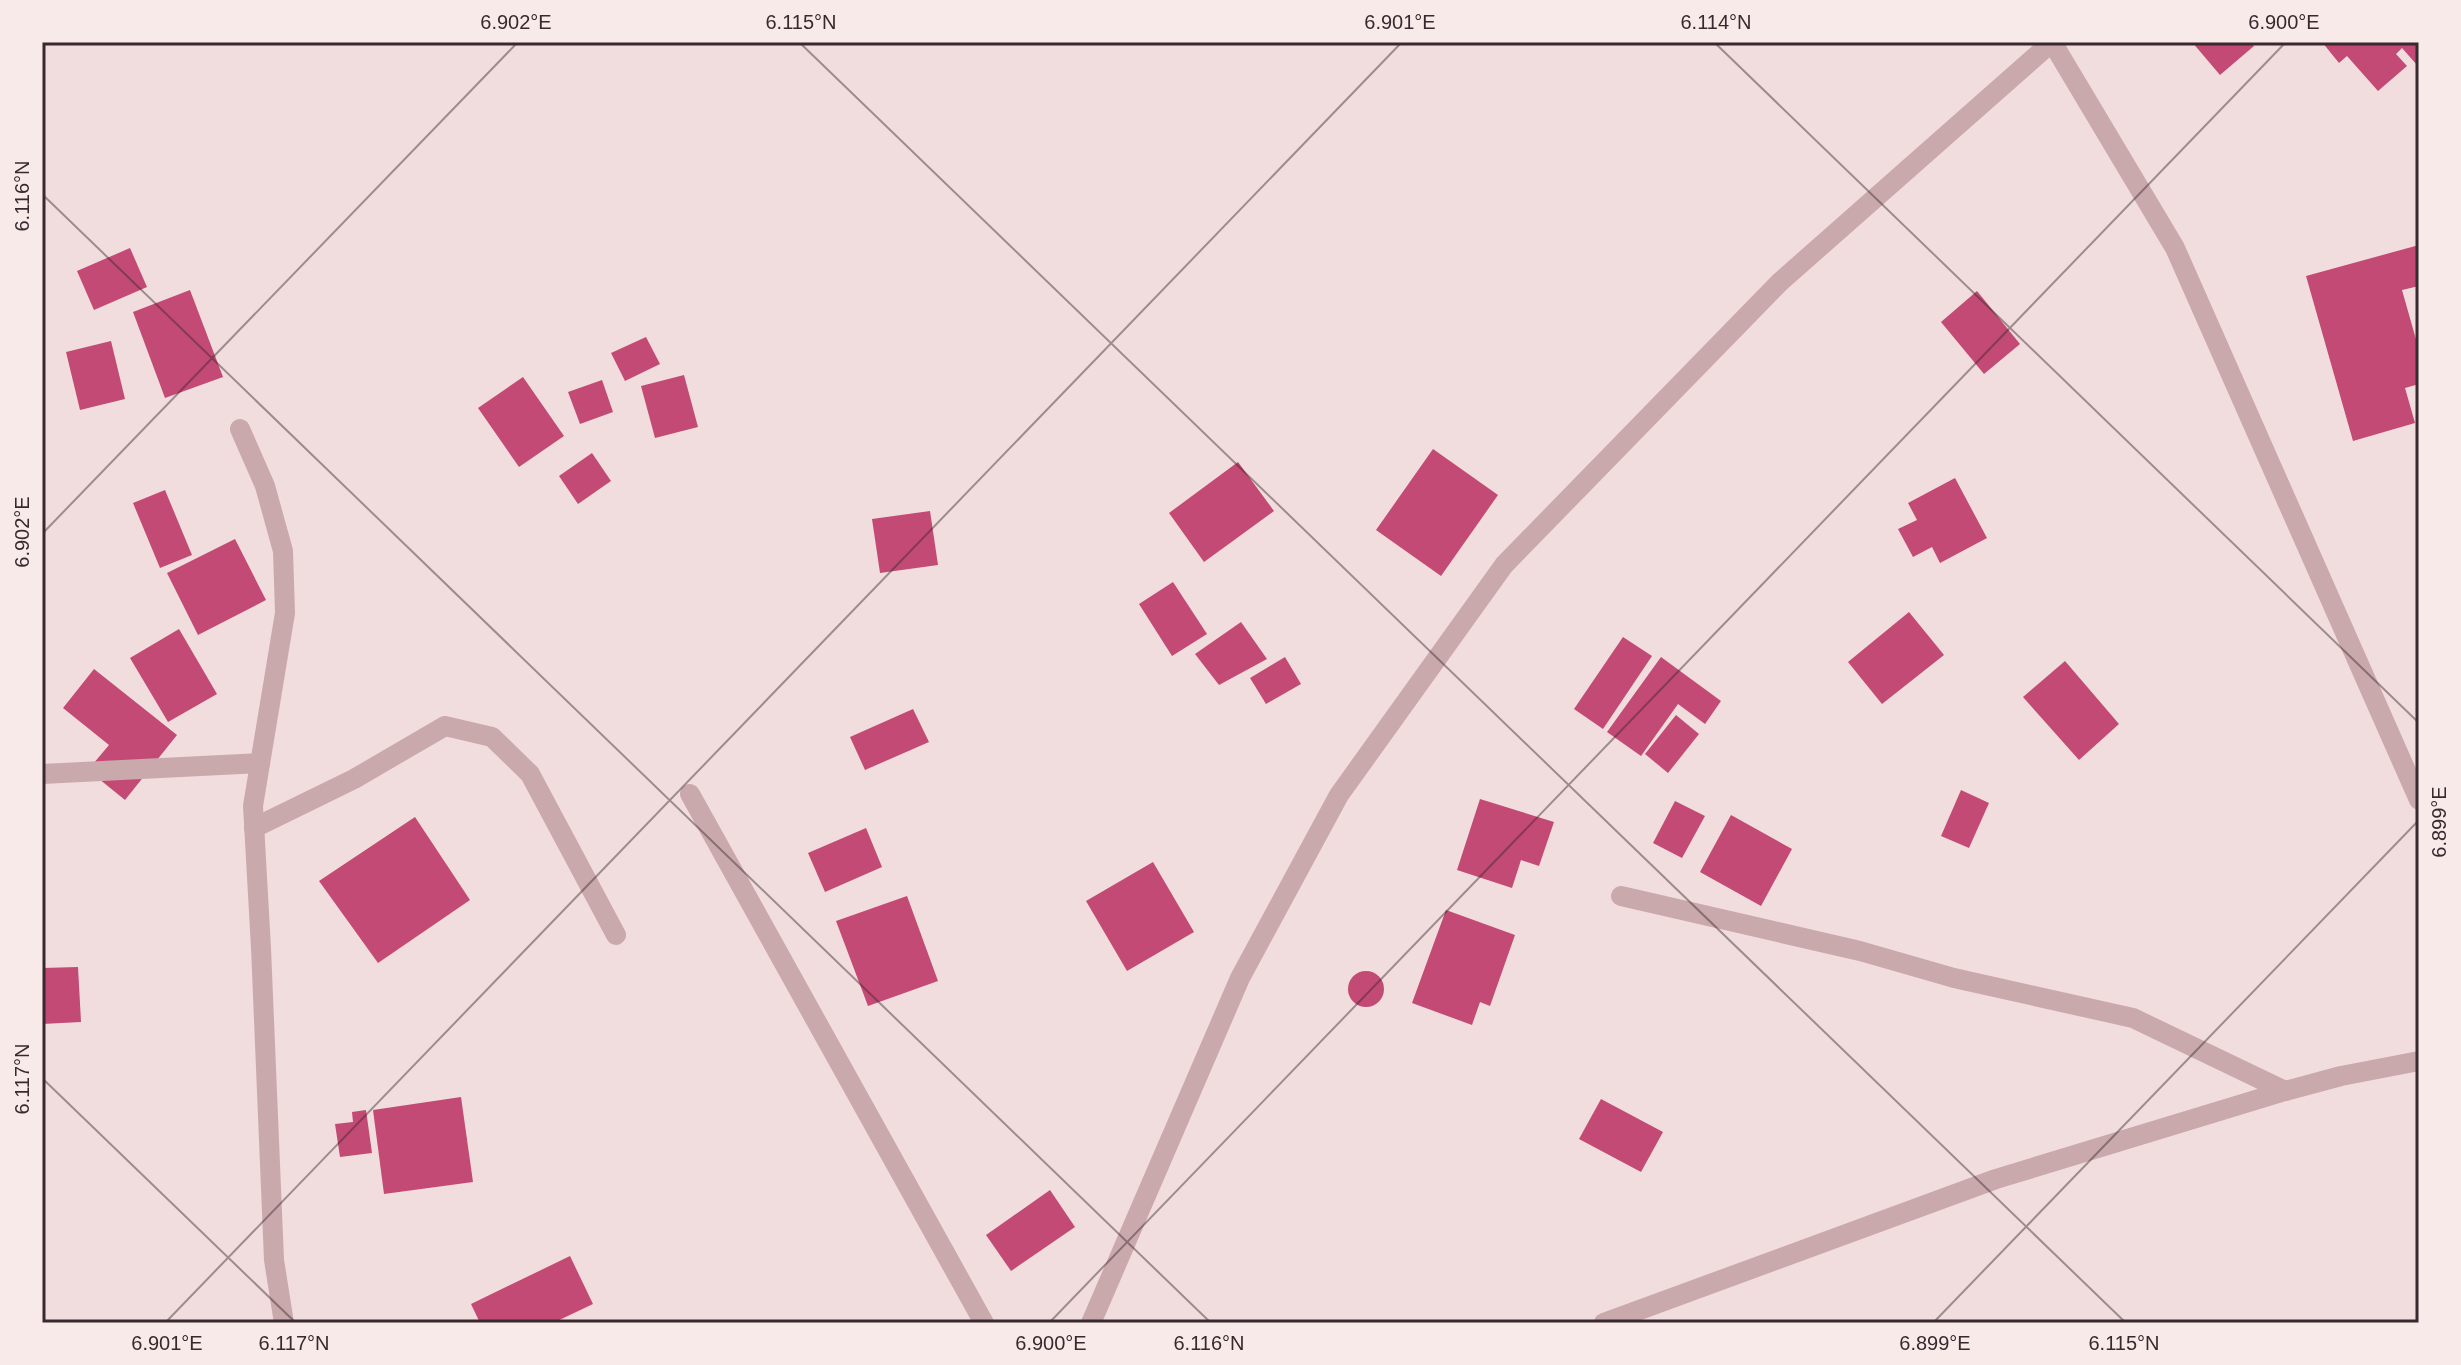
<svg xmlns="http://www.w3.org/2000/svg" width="2461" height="1365" font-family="Helvetica,sans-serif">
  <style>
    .building { fill: #c34a74 }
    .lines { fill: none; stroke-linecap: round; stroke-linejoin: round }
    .minor { stroke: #caa9ad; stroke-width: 20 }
    .ticks { fill: none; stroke: #37292d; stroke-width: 2; stroke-opacity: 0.45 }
    .neatline { fill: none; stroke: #37292d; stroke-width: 3 }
    .ticks-label { font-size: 20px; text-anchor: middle; fill: #37292d }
  </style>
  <rect width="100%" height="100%" fill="#f2ddde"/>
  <g class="building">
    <path d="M 2192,42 L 2251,42 L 2254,46 L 2220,75 Z"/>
    <path d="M 2322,42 L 2419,42 L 2419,63 L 2417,65 L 2402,48 L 2396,54 L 2407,66 L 2378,91 L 2347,56 L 2339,63 Z"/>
    <path d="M 2419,245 L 2419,286 L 2402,290 L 2419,350 L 2419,384 L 2405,388 L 2415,423 L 2353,441 L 2306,276 Z"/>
    <path d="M 130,248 L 147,287 L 94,310 L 77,271 Z"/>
    <path d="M 190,290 L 223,377 L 165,398 L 133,312 Z"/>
    <path d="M 1977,291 L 2020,344 L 1984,374 L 1941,322 Z"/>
    <path d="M 646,337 L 660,364 L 625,381 L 611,353 Z"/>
    <path d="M 111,341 L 125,399 L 80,410 L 66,352 Z"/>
    <path d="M 684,375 L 698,427 L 655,438 L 641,386 Z"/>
    <path d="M 523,377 L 564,436 L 519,467 L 478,408 Z"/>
    <path d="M 602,380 L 613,412 L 580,424 L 568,392 Z"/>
    <path d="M 1433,449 L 1498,495 L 1441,576 L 1376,530 Z"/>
    <path d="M 592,453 L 611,481 L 578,504 L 559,476 Z"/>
    <path d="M 1238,462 L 1274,511 L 1204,562 L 1169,513 Z"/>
    <path d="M 1955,478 L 1987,538 L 1940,563 L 1932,547 L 1913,557 L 1898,529 L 1917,520 L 1908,503 Z"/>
    <path d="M 165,490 L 192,555 L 160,568 L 133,503 Z"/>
    <path d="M 930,511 L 938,565 L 880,573 L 872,519 Z"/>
    <path d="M 235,539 L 266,600 L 198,635 L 167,573 Z"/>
    <path d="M 1173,582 L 1207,634 L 1172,656 L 1139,604 Z"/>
    <path d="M 1909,612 L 1944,655 L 1882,704 L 1848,662 Z"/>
    <path d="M 1241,622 L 1267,659 L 1219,685 L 1195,654 Z"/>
    <path d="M 179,629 L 217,694 L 168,722 L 130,658 Z"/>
    <path d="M 1623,637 L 1652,656 L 1603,729 L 1574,709 Z"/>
    <path d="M 1285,657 L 1301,684 L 1266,704 L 1250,678 Z"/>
    <path d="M 1661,657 L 1721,701 L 1705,724 L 1678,704 L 1641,756 L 1607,732 Z"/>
    <path d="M 2065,661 L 2119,724 L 2079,760 L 2023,697 Z"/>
    <path d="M 94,669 L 177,735 L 125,800 L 88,770 L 109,745 L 63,708 Z"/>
    <path d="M 913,709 L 929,742 L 865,770 L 850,737 Z"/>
    <path d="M 1676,715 L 1699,734 L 1668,773 L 1645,754 Z"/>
    <path d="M 1961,790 L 1989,803 L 1969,848 L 1941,836 Z"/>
    <path d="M 1480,799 L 1554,822 L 1539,866 L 1521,860 L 1512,888 L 1457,870 Z"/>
    <path d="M 1675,801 L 1705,816 L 1682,858 L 1653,843 Z"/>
    <path d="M 1731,815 L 1792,849 L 1761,906 L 1700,872 Z"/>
    <path d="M 415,817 L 470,900 L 378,963 L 319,881 Z"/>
    <path d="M 866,828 L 882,867 L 825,892 L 808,853 Z"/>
    <path d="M 1153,862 L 1194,932 L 1127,971 L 1086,901 Z"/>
    <path d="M 907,896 L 938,981 L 868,1006 L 836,921 Z"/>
    <path d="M 1446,910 L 1515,935 L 1490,1006 L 1480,1002 L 1472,1025 L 1412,1003 Z"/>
    <path d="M 78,967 L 81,1022 L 42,1024 L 42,968 Z"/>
    <circle cx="1366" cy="989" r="18"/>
    <path d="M 461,1097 L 473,1182 L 384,1194 L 373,1110 Z"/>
    <path d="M 1601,1099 L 1663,1132 L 1641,1172 L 1579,1139 Z"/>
    <path d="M 366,1110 L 372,1153 L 340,1157 L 335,1124 L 353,1122 L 352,1112 Z"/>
    <path d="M 1050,1190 L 1075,1227 L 1011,1271 L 986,1235 Z"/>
    <path d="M 570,1256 L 593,1304 L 553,1323 L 480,1323 L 471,1304 Z"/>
  </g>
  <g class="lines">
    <g class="minor">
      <path d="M 2052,42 L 2175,248 L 2419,800"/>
      <path d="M 240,429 L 265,486 L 283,551 L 285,613 L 253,806 L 261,948 L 274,1260 L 284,1323"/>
      <path d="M 42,774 L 260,763"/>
      <path d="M 690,794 L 984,1323"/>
      <path d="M 254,828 L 354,779 L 445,726 L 492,737 L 530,774 L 616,935"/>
      <path d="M 1621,896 L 1860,951 L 1954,978 L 2133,1018 L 2285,1091"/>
      <path d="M 1091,1323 L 1240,978 L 1339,795 L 1504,565 L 1780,282 L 2052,42"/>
      <path d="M 1604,1323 L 1996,1179 L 2285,1091 L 2341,1076 L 2419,1061"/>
    </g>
  </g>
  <path class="ticks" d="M 799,42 L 2126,1323M 1714,42 L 2419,723M 42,194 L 1211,1323M 42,534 L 518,42M 42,1078 L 296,1323M 165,1323 L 1402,42M 1049,1323 L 2286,42M 1933,1323 L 2419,820"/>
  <rect width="2461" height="1365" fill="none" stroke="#f9eaea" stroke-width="88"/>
  <rect x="44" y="44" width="2373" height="1277" class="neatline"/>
  <g class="ticks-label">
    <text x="516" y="29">6.902°E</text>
    <text x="801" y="29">6.115°N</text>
    <text x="1400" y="29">6.901°E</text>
    <text x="1716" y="29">6.114°N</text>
    <text x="2284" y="29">6.900°E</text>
    <text transform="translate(22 196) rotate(-90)" y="7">6.116°N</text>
    <text transform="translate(22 532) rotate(-90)" y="7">6.902°E</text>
    <text transform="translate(2439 822) rotate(-90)" y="7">6.899°E</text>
    <text transform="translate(22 1079) rotate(-90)" y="7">6.117°N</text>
    <text x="167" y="1350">6.901°E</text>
    <text x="294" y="1350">6.117°N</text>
    <text x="1051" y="1350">6.900°E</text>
    <text x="1209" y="1350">6.116°N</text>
    <text x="1935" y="1350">6.899°E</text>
    <text x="2124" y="1350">6.115°N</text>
  </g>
</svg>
